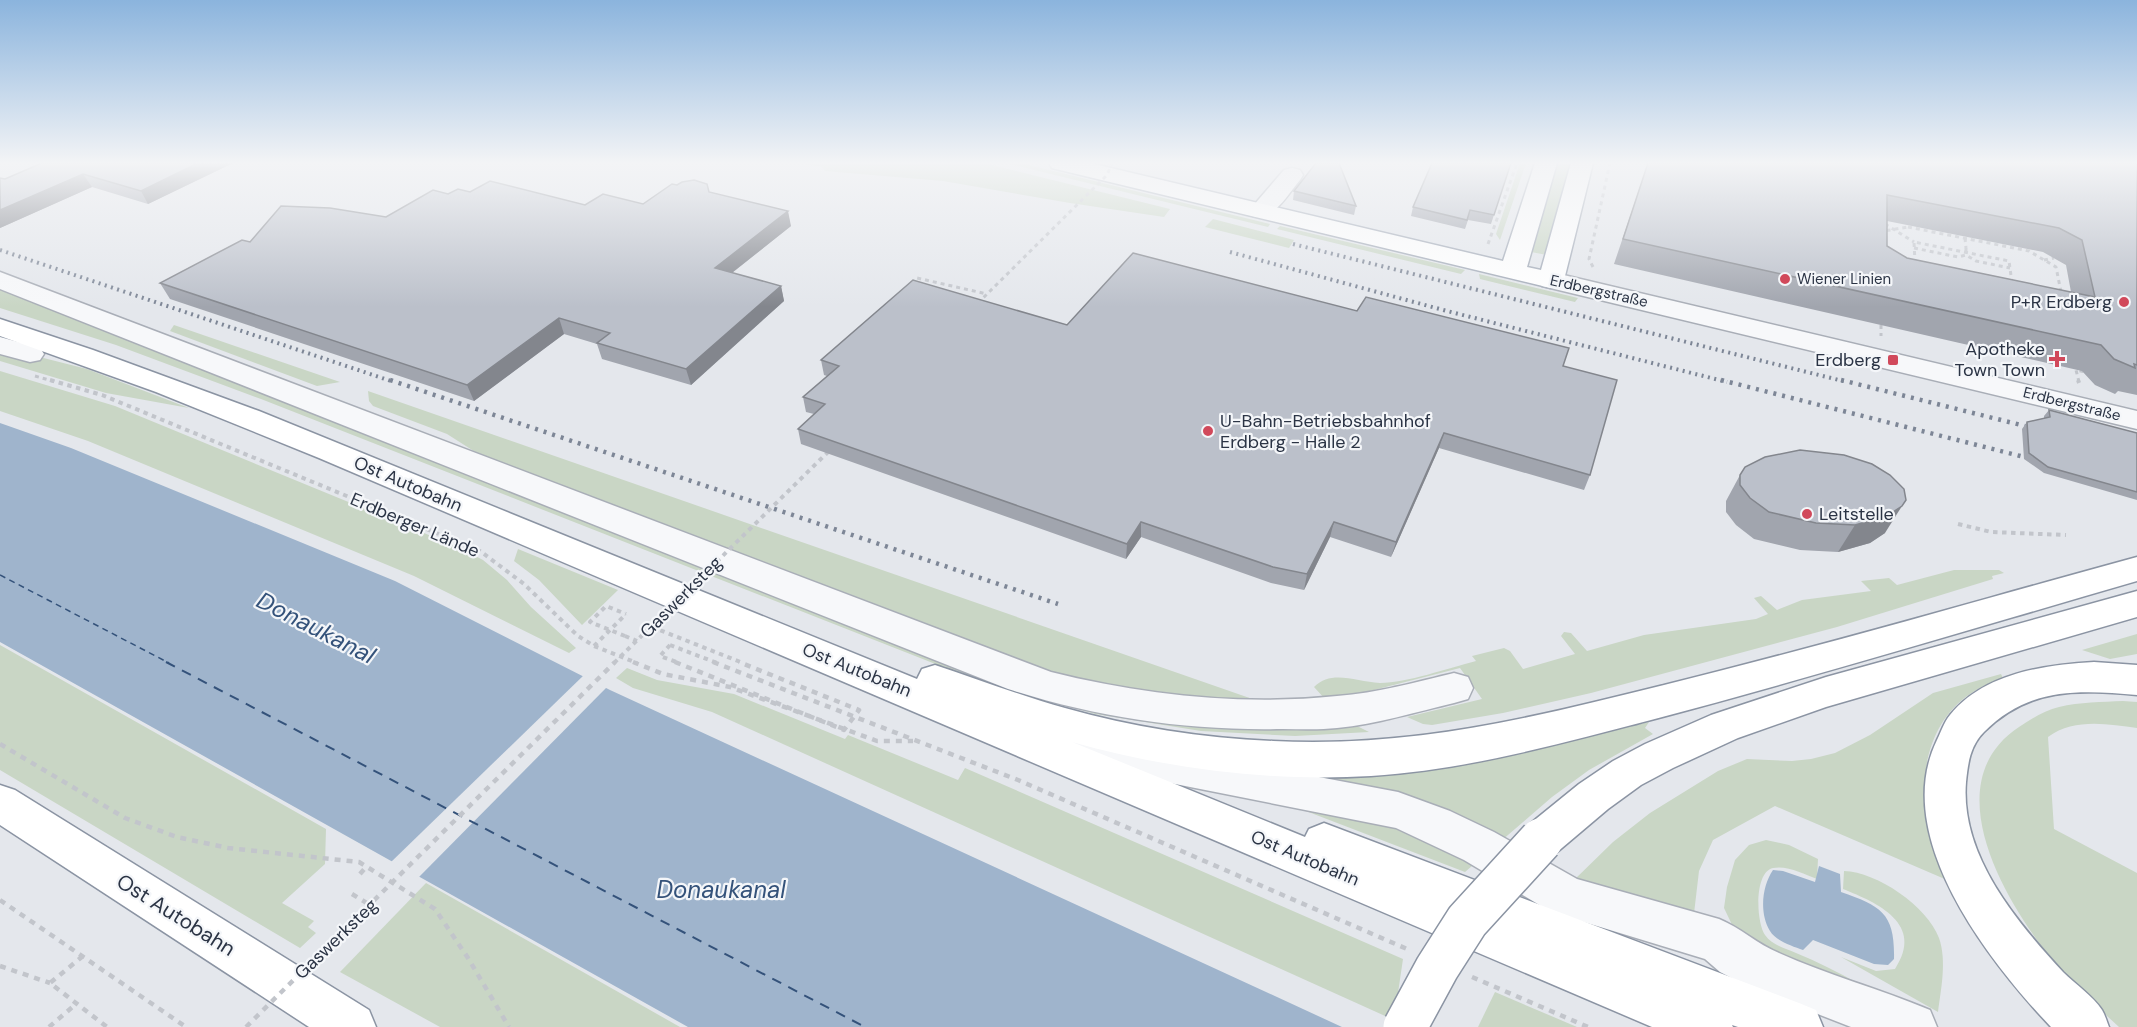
<svg xmlns="http://www.w3.org/2000/svg" width="2137" height="1027" font-family="'DM Sans',sans-serif">
  <style>
    .green { fill: #c9d6c5 }
    .water { fill: #9fb4cc }
    .pier { fill: #e4e7ec }
    .lines { fill: none; stroke-linecap: round; stroke-linejoin: round }
    .ferry-far1 { stroke: #34527a; stroke-width: 1.5; stroke-dasharray: 6 4.5; stroke-linecap: butt }
    .ferry { stroke: #34527a; stroke-width: 2; stroke-dasharray: 10 8; stroke-linecap: butt }
    .minor-casing { stroke: #a9aeb7; stroke-width: 3 }
    .major-casing { stroke: #a3abb8; stroke-width: 3 }
    .highway-casing { stroke: #8b94a3; stroke-width: 3 }
    .path-far2 { stroke: #c2c5cb; stroke-width: 3; stroke-dasharray: 4 4; stroke-linecap: butt }
    .path-far1 { stroke: #c2c5cb; stroke-width: 4; stroke-dasharray: 4.5 4.5; stroke-linecap: butt }
    .path { stroke: #c2c5cb; stroke-width: 4.5; stroke-dasharray: 6 6; stroke-linecap: butt }
    .minor { fill: #f7f8fa; fill-rule: evenodd }
    .major { fill: #fff; fill-rule: evenodd }
    .highway { fill: #fff; fill-rule: evenodd }
    .rail-far1 { stroke: #7d8696; stroke-width: 4; stroke-dasharray: 2 4.5; stroke-linecap: butt }
    .rail { stroke: #7d8696; stroke-width: 4.5; stroke-dasharray: 3 6; stroke-linecap: butt }
    .highway-bridge-casing { stroke: #8b94a3; stroke-width: 46; stroke-linecap: butt }
    .path-bridge-far2 { stroke: #c2c5cb; stroke-width: 3; stroke-dasharray: 4 4; stroke-linecap: butt }
    .path-bridge-far1 { stroke: #c2c5cb; stroke-width: 4; stroke-dasharray: 4.5 4.5; stroke-linecap: butt }
    .path-bridge { stroke: #c2c5cb; stroke-width: 4.5; stroke-dasharray: 6 6; stroke-linecap: butt }
    .highway-bridge { stroke: #fff; stroke-width: 43 }
    .wall { fill: #a1a5ae; fill-rule: evenodd }
    .shaded-wall { fill: #83868d }
    .building { fill: #bbc0ca; stroke: #83868d; stroke-width: 1.5; fill-rule: evenodd }
    .poi-dot { fill: #d1495b; stroke: #f4f6f9; stroke-width: 2 }
    .labels { text-anchor: middle; stroke-width: 4.5; stroke-linejoin: round; paint-order: stroke }
    .far-poi-label { font-size: 15px; fill: #2b3445; stroke: #f4f6f9; text-anchor: start }
    .far-street-label { font-size: 15px; fill: #2b3445; stroke: #f4f6f9 }
    .poi-label { font-size: 18px; fill: #2b3445; stroke: #f4f6f9; text-anchor: end }
    .street-label { font-size: 18px; fill: #2b3445; stroke: #f4f6f9 }
    .near-street-label { font-size: 21px; fill: #2b3445; stroke: #f4f6f9 }
    .near-water-label { font-size: 24px; font-style: italic; fill: #34527a; stroke: #f4f6f9 }
  </style>
  <rect width="100%" height="100%" fill="#e4e7ec"/>
  <g class="green">
    <path d="M 799,163 L 984,163 L 1170,209 L 1164,217 L 1070,203 L 943,181 L 825,171 L 822,167 Z"/>
    <path d="M 1006,163 L 1021,163 L 1270,224 L 1268,227 Z"/>
    <path d="M 1520,163 L 1526,163 L 1500,240 L 1496,234 Z"/>
    <path d="M 1557,163 L 1571,163 L 1547,255 L 1531,252 Z"/>
    <path d="M 1213,219 L 1294,240 L 1289,248 L 1205,227 Z"/>
    <path d="M 1280,226 L 1465,270 L 1461,274 L 1277,229 Z"/>
    <path d="M 1479,274 L 1578,298 L 1575,302 L 1480,279 Z"/>
    <path d="M 0,288 L 962,664 L 1353,724 L 1369,732 L 1295,736 L 1201,731 L 1095,714 L 971,678 L 261,399 L 116,345 L 0,308 Z"/>
    <path d="M 174,325 L 340,382 L 317,386 L 170,331 Z"/>
    <path d="M 0,347 L 87,369 L 189,408 L 106,393 L 0,361 Z"/>
    <path d="M 0,371 L 115,406 L 458,547 L 483,560 L 507,580 L 531,607 L 576,648 L 569,653 L 414,576 L 88,441 L 0,411 Z"/>
    <path d="M 368,391 L 1264,703 L 1223,703 L 1082,684 L 491,462 L 447,434 L 373,406 L 369,401 Z"/>
    <path d="M 518,549 L 618,590 L 582,625 L 539,580 L 514,561 Z"/>
    <path d="M 1954,570 L 1999,570 L 2004,573 L 1992,576 L 1993,579 L 1837,627 L 1591,693 L 1503,713 L 1432,725 L 1423,724 L 1407,717 L 1482,699 L 1460,668 L 1370,691 L 1325,699 L 1314,687 C 1332,669 1356,682 1380,683 C 1407,683 1448,668 1476,661 L 1472,656 L 1504,648 L 1510,651 L 1523,669 L 1575,654 L 1561,636 L 1564,632 L 1571,633 L 1587,651 L 1644,635 L 1756,619 L 1768,614 L 1754,598 L 1761,596 L 1777,610 L 1802,600 L 1871,591 L 1861,581 L 1889,578 L 1897,585 Z"/>
    <path d="M 2137,634 L 2137,654 L 2110,659 L 2082,650 Z"/>
    <path d="M 0,645 L 326,829 L 325,864 L 282,903 L 314,921 L 308,927 L 316,933 L 300,948 L 0,770 Z"/>
    <path d="M 627,668 L 657,680 L 734,694 L 845,739 L 848,735 L 958,780 L 965,768 L 1403,959 L 1394,1020 L 712,712 L 633,688 L 616,678 Z"/>
    <path d="M 2001,674 L 2003,678 C 1992,682 1980,687 1970,694 C 1929,721 1917,777 1929,823 C 1934,843 1946,863 1954,883 L 1775,806 L 1713,840 L 1699,871 L 1693,922 L 1572,882 L 1613,842 L 1650,813 L 1718,771 L 1747,759 L 1792,761 L 1811,759 L 1835,753 L 1870,735 L 1933,693 Z"/>
    <path d="M 2123,701 L 2137,702 L 2137,728 C 2107,724 2074,718 2048,737 L 2054,829 L 2137,873 L 2137,1027 L 2119,1027 C 2094,1004 2067,980 2046,952 C 2001,894 1937,781 2019,727 C 2031,719 2045,710 2059,707 C 2080,702 2102,702 2123,701 Z"/>
    <path d="M 1649,722 L 1645,728 L 1653,734 L 1589,770 L 1552,797 L 1465,872 L 1243,787 L 1212,770 L 1492,759 Z"/>
    <path d="M 1766,840 L 1789,845 L 1818,859 L 1817,879 C 1804,874 1787,865 1773,868 C 1754,872 1756,922 1765,935 C 1772,945 1784,948 1796,953 C 1840,971 1880,996 1921,1020 L 1736,933 L 1724,908 L 1727,887 L 1735,860 L 1749,845 Z"/>
    <path d="M 1844,871 C 1877,872 1927,906 1939,938 C 1947,961 1941,989 1938,1012 L 1841,957 L 1876,971 L 1895,969 C 1925,924 1878,903 1843,889 Z"/>
    <path d="M 426,883 L 680,1027 L 440,1027 L 340,972 Z"/>
    <path d="M 1495,992 L 1577,1027 L 1478,1027 Z"/>
  </g>
  <g class="water">
    <path d="M 0,423 L 71,448 L 395,581 L 610,690 L 1342,1027 L 688,1027 L 0,642 Z"/>
    <path d="M 1819,866 L 1840,874 L 1841,892 C 1882,906 1895,914 1894,959 L 1888,965 L 1874,964 L 1813,940 L 1803,950 C 1792,946 1776,941 1770,931 C 1759,913 1762,886 1773,870 L 1783,871 L 1815,882 Z"/>
  </g>
  <path class="pier" d="M 585,674 L 608,686 L 417,879 L 390,863 Z"/>
  <g class="lines">
    <path class="ferry-far1" d="M 0,575 L 169,663"/>
    <path class="ferry" d="M 166,662 L 865,1027"/>
    <defs>
      <g id="minor">
        <path d="M 1292,168 L 1300,170 L 1303,175 L 1300,180 C 1287,195 1274,221 1253,216 L 1249,211 L 1253,206 L 1284,170 Z"/>
        <path d="M 0,272 L 1051,672 C 1143,695 1242,706 1337,696 C 1377,693 1416,682 1454,673 L 1468,677 L 1473,688 L 1468,699 L 1454,703 C 1416,712 1377,724 1337,728 C 1319,730 1301,729 1283,729 C 1188,731 1098,718 1008,689 L 0,289 Z"/>
        <path d="M 1551,272 L 2137,411 L 2137,429 L 1542,286 L 1538,280 L 1542,274 Z"/>
        <path d="M 0,337 L 40,348 L 44,354 L 40,360 L 30,362 L 0,354 Z"/>
        <path d="M 1091,727 L 1170,749 L 1398,792 L 1450,811 L 1494,832 L 1577,879 L 1719,919 C 1741,928 1757,944 1779,953 C 1828,975 1880,989 1930,1010 L 1937,1027 L 1851,1027 L 1751,988 L 1720,972 L 1705,959 L 1551,912 L 1464,860 L 1396,828 L 1170,783 L 1077,755 L 1071,743 L 1077,731 Z"/>
      </g>
      <path id="major" d="M 1049,163 L 1090,163 L 1503,261 L 1535,163 L 1557,163 L 1527,267 L 1541,270 L 1571,163 L 1593,163 L 1564,280 L 1560,286 L 1551,288 L 1060,170 L 1052,168 Z"/>
      <g id="highway">
        <path d="M 0,319 L 93,350 L 259,411 L 917,679 L 922,669 L 935,665 C 978,679 1021,696 1065,708 C 1132,727 1202,738 1273,741 C 1411,748 1531,718 1664,685 C 1823,646 1979,600 2137,557 L 2137,581 C 1975,628 1814,677 1651,720 C 1559,744 1466,770 1371,776 C 1271,782 1168,769 1072,742 L 1305,837 L 1309,829 L 1324,823 L 1799,1003 L 1816,1010 L 1823,1027 L 1738,1027 L 1732,1025 L 1733,1027 L 1652,1027 L 319,458 L 156,392 L 0,336 Z"/>
        <path d="M 2137,591 L 2137,617 L 1826,707 L 1738,738 L 1673,768 L 1641,785 L 1608,809 L 1556,853 L 1541,859 L 1526,853 L 1520,840 L 1526,827 L 1579,784 L 1613,761 L 1645,744 L 1711,715 L 1826,677 Z"/>
        <path d="M 2094,662 L 2137,665 L 2137,695 C 2078,690 2029,687 1984,732 C 1970,746 1968,763 1966,782 C 1960,855 2016,921 2063,972 C 2075,984 2093,996 2102,1010 C 2105,1015 2107,1022 2109,1027 L 2051,1027 C 1988,960 1890,836 1937,740 C 1941,732 1944,722 1950,715 C 1984,673 2044,665 2094,662 Z"/>
        <path d="M 0,785 L 15,790 L 369,1010 L 376,1027 L 309,1027 L 0,825 Z"/>
      </g>
    </defs>
    <use href="#minor" class="minor-casing"/>
    <use href="#major" class="major-casing"/>
    <use href="#highway" class="highway-casing"/>
    <g class="path-far2">
      <path d="M 1885,224 L 1914,242"/>
      <path d="M 1908,227 L 2029,251 L 2056,267 L 2064,307 L 2040,312 L 1907,284 L 1884,269 L 1884,231 Z"/>
      <path d="M 1965,238 L 1966,248"/>
      <path d="M 1488,244 L 1517,163"/>
      <path d="M 1914,248 L 1958,257 L 1966,255 L 1976,261 L 2010,268"/>
      <path d="M 2044,260 L 2054,258"/>
      <path d="M 1915,263 L 1914,242 L 2009,261 L 2012,283"/>
      <path d="M 1593,267 L 1589,259 L 1610,163"/>
      <path d="M 911,283 L 917,278 L 987,294"/>
      <path d="M 1881,325 L 1881,336"/>
      <path d="M 35,376 L 56,382"/>
      <path d="M 2079,382 L 2076,370 L 2085,372"/>
    </g>
    <g class="path-far1">
      <path d="M 50,380 L 102,395 L 480,551 L 524,584 L 578,636 L 594,646 L 637,663"/>
      <path d="M 2078,380 L 2079,383"/>
      <path d="M 1958,524 L 1991,532 L 2066,535"/>
      <path d="M 625,636 L 637,641"/>
      <path d="M 670,645 L 717,663"/>
      <path d="M 594,646 L 626,614"/>
    </g>
    <g class="path">
      <path d="M 633,662 L 663,674 L 730,687 L 877,741 L 913,741"/>
      <path d="M 713,662 L 1018,780 L 1407,949"/>
      <path d="M 0,744 L 125,818 L 177,837 L 228,848 L 359,862 L 435,909 L 468,958 L 509,1027"/>
      <path d="M 360,874 L 366,867"/>
      <path d="M 352,894 L 370,905"/>
      <path d="M 0,900 L 186,1027"/>
      <path d="M 83,956 L 50,983 L 107,1027"/>
      <path d="M 0,966 L 50,983"/>
      <path d="M 1472,977 L 1588,1027"/>
      <path d="M 49,1027 L 76,1004"/>
    </g>
    <use href="#minor" class="minor"/>
    <use href="#major" class="major"/>
    <use href="#highway" class="highway"/>
    <g class="rail-far1">
      <path d="M 1293,244 L 1847,382"/>
      <path d="M 0,250 L 394,382"/>
      <path d="M 1230,252 L 1447,311 L 1727,382"/>
    </g>
    <g class="rail">
      <path d="M 390,380 L 1058,604"/>
      <path d="M 1721,380 L 2040,461"/>
      <path d="M 1841,380 L 2041,430"/>
    </g>
    <defs>
      <path id="highway-bridge" d="M 1405,1027 L 1437,968 L 1467,921 L 1541,840"/>
    </defs>
    <use href="#highway-bridge" class="highway-bridge-casing"/>
    <g class="path-bridge-far2">
      <path d="M 1966,248 L 1966,255"/>
      <path d="M 978,303 L 1107,175 L 1112,163"/>
    </g>
    <g class="path-bridge-far1">
      <path d="M 652,627 L 743,663"/>
      <path d="M 625,636 L 590,622 L 606,606 L 626,614"/>
      <path d="M 670,645 L 660,656 L 679,663"/>
      <path d="M 614,663 L 830,450"/>
    </g>
    <g class="path-bridge">
      <path d="M 675,662 L 844,730 L 859,710 L 739,662"/>
      <path d="M 246,1027 L 615,662"/>
    </g>
    <use href="#highway-bridge" class="highway-bridge"/>
  </g>
  <g class="wall">
    <path d="M 233,163 L 148,204 L 92,187 L 0,228 L 5,179 Z"/>
    <path d="M 1511,163 L 1491,224 L 1468,220 L 1465,229 L 1411,216 L 1413,207 Z"/>
    <path d="M 1648,163 L 2137,163 L 2137,395 L 2118,391 L 2115,394 L 2095,385 L 2082,371 L 1614,264 ZM 1887,221 L 2043,252 L 2066,265 L 2071,292 L 1907,258 L 1887,246 Z"/>
    <path d="M 1294,191 L 1356,206 L 1354,215 L 1293,200 Z"/>
    <path d="M 470,192 L 585,205 L 643,204 L 709,192 L 791,226 L 732,273 L 781,286 L 784,301 L 691,385 L 602,359 L 597,344 L 564,334 L 474,401 L 170,299 L 160,283 L 250,242 L 386,217 L 448,194 Z"/>
    <path d="M 1067,325 L 1563,366 L 1590,475 L 1584,490 L 1439,448 L 1391,557 L 1330,537 L 1304,590 L 1271,583 L 1141,537 L 1126,559 L 801,444 L 798,429 L 814,414 L 806,412 L 803,397 L 827,376 L 824,375 L 821,360 Z"/>
    <path d="M 2049,410 L 2137,433 L 2137,500 L 2044,473 L 2024,459 L 2022,429 L 2027,422 L 2044,419 L 2044,416 Z"/>
    <path d="M 1740,475 L 1885,533 L 1870,543 L 1838,552 L 1800,550 L 1754,539 L 1736,525 L 1726,512 L 1726,501 Z"/>
  </g>
  <g class="shaded-wall">
    <path d="M 198,163 L 233,163 L 148,204 L 141,191 Z"/>
    <path d="M 83,174 L 92,187 L 0,228 L 0,210 Z"/>
    <path d="M 788,211 L 791,226 L 719,283 L 715,268 Z"/>
    <path d="M 781,286 L 784,301 L 691,385 L 686,369 Z"/>
    <path d="M 559,318 L 564,334 L 474,401 L 467,385 Z"/>
    <path d="M 1444,433 L 1439,448 L 1391,557 L 1396,542 Z"/>
    <path d="M 1902,506 L 1885,533 L 1870,543 L 1838,552 L 1855,525 Z"/>
    <path d="M 1141,522 L 1141,537 L 1126,559 L 1127,544 Z"/>
    <path d="M 1334,522 L 1330,537 L 1304,590 L 1307,574 Z"/>
  </g>
  <g class="building">
    <path d="M 42,163 L 198,163 L 141,191 L 83,174 L 0,210 L 0,178 L 5,179 Z"/>
    <path d="M 1316,163 L 1339,163 L 1356,206 L 1294,191 Z"/>
    <path d="M 1432,163 L 1511,163 L 1494,215 L 1470,210 L 1467,220 L 1413,207 Z"/>
    <path d="M 1648,163 L 2137,163 L 2137,365 L 2134,364 L 2135,368 L 2114,359 L 2101,345 L 1623,239 ZM 1887,195 L 2059,228 L 2082,240 L 2095,297 L 1907,258 L 1887,246 Z"/>
    <path d="M 694,180 L 707,184 L 709,192 L 788,211 L 715,268 L 781,286 L 686,369 L 597,343 L 610,333 L 559,318 L 467,385 L 160,283 L 242,240 L 250,242 L 281,206 L 330,208 L 386,217 L 433,190 L 448,194 L 458,189 L 470,192 L 490,181 L 585,205 L 603,194 L 643,204 L 672,184 L 677,185 L 682,182 Z"/>
    <path d="M 1133,253 L 1357,311 L 1366,297 L 1569,348 L 1563,366 L 1617,380 L 1590,475 L 1444,433 L 1396,542 L 1334,522 L 1307,574 L 1273,567 L 1141,522 L 1127,544 L 798,429 L 825,404 L 803,397 L 839,366 L 821,360 L 913,280 L 1067,325 Z"/>
    <path d="M 2049,410 L 2137,433 L 2137,492 L 2048,467 L 2029,453 L 2027,422 L 2050,417 Z"/>
    <path d="M 1800,450 L 1844,455 L 1872,464 L 1890,475 L 1904,489 L 1906,500 L 1902,506 L 1887,516 L 1855,525 L 1816,523 L 1769,512 L 1750,498 L 1740,485 L 1740,475 L 1745,467 L 1765,457 Z"/>
  </g>
  <linearGradient id="sky" x2="0" y2="1"><stop stop-color="#8bb4dd"/><stop offset="0.53" stop-color="#f3f4f6"/><stop offset="1" stop-color="#f3f4f6" stop-opacity="0"/></linearGradient>
  <rect width="2137" height="307" fill="url(#sky)"/>
  <g class="poi-dot">
    <circle cx="1785" cy="279" r="6"/>
    <circle cx="2124" cy="302" r="6"/>
    <path d="M2054 350h6v6h6v6h-6v6h-6v-6h-6v-6h6z"/>
    <rect x="1887" y="354" width="12" height="12" rx="3"/>
    <circle cx="1208" cy="431" r="6"/>
    <circle cx="1807" cy="514" r="6"/>
  </g>
  <g class="labels">
    <g class="far-poi-label">
      <text x="1797" y="284">Wiener Linien</text>
    </g>
    <g class="far-street-label">
      <text transform="translate(1599 291) rotate(13)" y="5">Erdbergstraße</text>
      <text transform="translate(2072 404) rotate(14)" y="5">Erdbergstraße</text>
    </g>
    <g class="poi-label">
      <text x="2112" y="308">P+R Erdberg</text>
      <text x="2045" y="355">Apotheke<tspan x="2045" dy="21">Town Town</tspan></text>
      <text x="1881" y="366">Erdberg</text>
      <text x="1220" y="427" text-anchor="start">U-Bahn-Betriebsbahnhof<tspan x="1220" dy="21">Erdberg - Halle 2</tspan></text>
      <text x="1819" y="520" text-anchor="start">Leitstelle</text>
    </g>
    <g class="street-label">
      <text transform="translate(408 484) rotate(23)" y="6">Ost Autobahn</text>
      <text transform="translate(415 525) rotate(23)" y="6">Erdberger Lände</text>
      <text transform="translate(681 597) rotate(-45)" y="6">Gaswerksteg</text>
      <text transform="translate(857 670) rotate(22)" y="6">Ost Autobahn</text>
      <text transform="translate(1305 858) rotate(23)" y="6">Ost Autobahn</text>
      <text transform="translate(336 939) rotate(-44)" y="6">Gaswerksteg</text>
    </g>
    <g class="near-street-label">
      <text transform="translate(176 915) rotate(32)" y="7">Ost Autobahn</text>
    </g>
    <g class="near-water-label">
      <text transform="translate(316 628) rotate(27)" y="8">Donaukanal</text>
      <text x="721" y="898">Donaukanal</text>
    </g>
  </g>
</svg>
